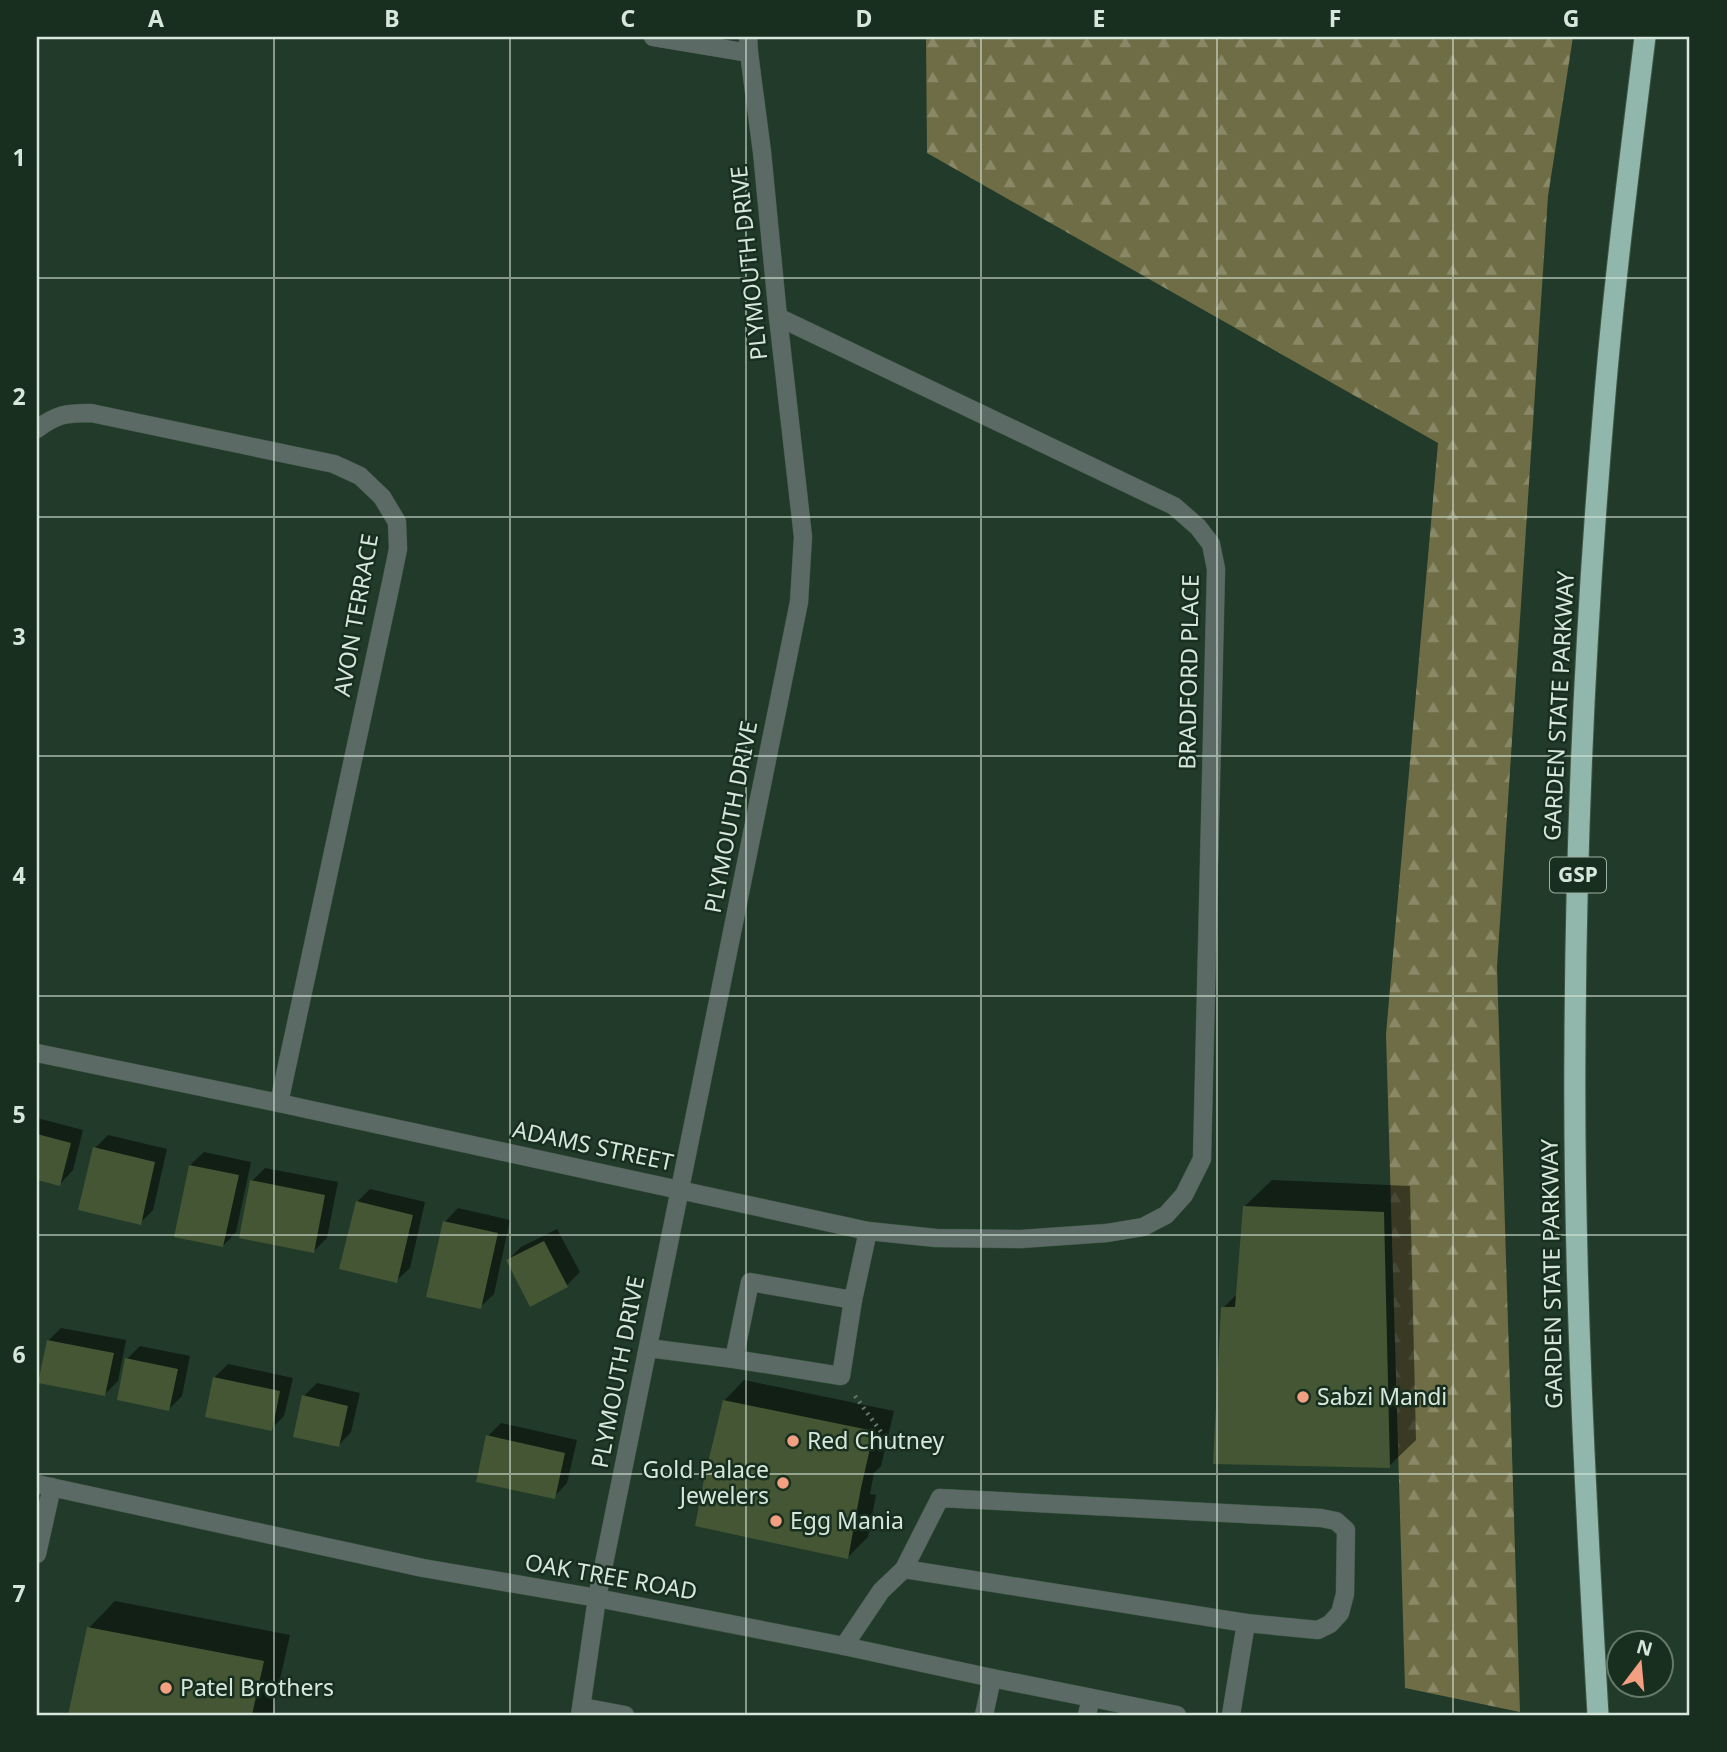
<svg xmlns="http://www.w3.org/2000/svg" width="1727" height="1752" font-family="'Noto Sans',sans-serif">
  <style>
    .forest { fill: url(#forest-firs) }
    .shadow { fill: #0007 }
    .building { fill: #445633 }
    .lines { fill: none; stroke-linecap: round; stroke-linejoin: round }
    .minor-casing { stroke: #3f5645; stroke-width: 19 }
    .highway-casing { stroke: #3f5645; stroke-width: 23 }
    .path { stroke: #617667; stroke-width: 4.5; stroke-dasharray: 2 5; stroke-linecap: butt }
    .minor { stroke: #5c6a66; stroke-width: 18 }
    .highway { stroke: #91b6ab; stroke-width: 21 }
    .grid { fill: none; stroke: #d8e7db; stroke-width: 2; stroke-opacity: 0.55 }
    .poi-dot { fill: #f2a081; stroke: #182f1f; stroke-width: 2.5 }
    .labels { text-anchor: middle; stroke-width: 5; stroke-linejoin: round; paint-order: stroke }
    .shield { fill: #182f1f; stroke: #9eb0a3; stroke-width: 2 }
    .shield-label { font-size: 21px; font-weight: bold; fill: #d8e7db }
    .street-label { font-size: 23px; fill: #d8e7db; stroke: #182f1f }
    .poi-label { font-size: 23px; fill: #d8e7db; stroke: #182f1f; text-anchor: start }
    .neatline { fill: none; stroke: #d8e7db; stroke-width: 2.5 }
    .grid-label { font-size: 23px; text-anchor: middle; font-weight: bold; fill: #d8e7db }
  </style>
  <defs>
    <pattern id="forest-firs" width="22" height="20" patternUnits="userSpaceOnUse" patternTransform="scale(1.75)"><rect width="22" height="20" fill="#6e6d45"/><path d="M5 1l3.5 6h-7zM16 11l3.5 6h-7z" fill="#898968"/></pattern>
  </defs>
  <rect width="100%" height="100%" fill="#223a29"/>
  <path class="forest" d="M 926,37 L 1573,37 L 1548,196 L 1497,967 L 1520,1712 L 1405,1688 L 1386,1034 L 1438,443 L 927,153 Z"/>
  <g class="shadow">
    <path d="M 37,1118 L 83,1130 L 73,1170 L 60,1184 L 37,1178 Z"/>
    <path d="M 108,1135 L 167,1149 L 153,1210 L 140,1223 L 95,1148 Z"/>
    <path d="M 204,1152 L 251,1162 L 236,1232 L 223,1246 L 190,1165 Z"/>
    <path d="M 265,1168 L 338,1182 L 327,1238 L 314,1251 L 252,1181 Z"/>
    <path d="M 1272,1180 L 1410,1186 L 1416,1440 L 1389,1466 L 1223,1308 L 1238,1293 L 1245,1206 Z"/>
    <path d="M 370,1189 L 425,1202 L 410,1268 L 396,1281 L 357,1202 Z"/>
    <path d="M 458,1208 L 510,1220 L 494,1294 L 480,1307 L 445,1222 Z"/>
    <path d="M 557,1229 L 580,1272 L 566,1286 L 508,1260 L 521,1247 Z"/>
    <path d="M 61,1328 L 126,1340 L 118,1381 L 105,1394 L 48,1341 Z"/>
    <path d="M 140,1346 L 190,1356 L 182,1396 L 169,1409 L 127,1359 Z"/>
    <path d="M 228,1364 L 293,1378 L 284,1416 L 271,1429 L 215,1377 Z"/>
    <path d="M 744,1380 L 894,1411 L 881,1466 L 874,1473 L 870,1494 L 876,1495 L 868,1537 L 848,1557 L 724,1401 Z"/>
    <path d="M 317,1383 L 360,1393 L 351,1432 L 338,1446 L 304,1396 Z"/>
    <path d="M 501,1423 L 577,1440 L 567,1483 L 554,1497 L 488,1436 Z"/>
    <path d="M 115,1601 L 290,1635 L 272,1715 L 70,1715 L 89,1628 Z"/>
  </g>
  <g class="building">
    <path d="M 37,1134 L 71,1143 L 60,1186 L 37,1180 Z"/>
    <path d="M 93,1147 L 155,1162 L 141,1225 L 78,1210 Z"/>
    <path d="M 189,1165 L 239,1175 L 223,1247 L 174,1237 Z"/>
    <path d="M 250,1180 L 325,1195 L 314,1253 L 239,1238 Z"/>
    <path d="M 356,1201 L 413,1215 L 397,1283 L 339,1269 Z"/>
    <path d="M 1243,1206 L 1384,1212 L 1390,1468 L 1213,1464 L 1221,1307 L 1235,1307 Z"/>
    <path d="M 443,1221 L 498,1233 L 481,1309 L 426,1297 Z"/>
    <path d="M 544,1241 L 568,1287 L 530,1307 L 506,1260 Z"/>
    <path d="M 47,1340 L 114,1353 L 105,1396 L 38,1383 Z"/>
    <path d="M 125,1358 L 178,1369 L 169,1411 L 117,1400 Z"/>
    <path d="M 213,1377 L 280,1391 L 272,1431 L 205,1417 Z"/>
    <path d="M 302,1395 L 348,1406 L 339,1447 L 293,1437 Z"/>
    <path d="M 723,1400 L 874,1431 L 861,1488 L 848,1559 L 695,1526 L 704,1479 Z"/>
    <path d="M 486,1435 L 565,1453 L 555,1499 L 476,1482 Z"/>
    <path d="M 87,1627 L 264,1661 L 252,1715 L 68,1715 Z"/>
  </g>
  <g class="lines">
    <defs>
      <g id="minor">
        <path d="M 653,37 L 749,53"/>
        <path d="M 37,429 C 57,414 66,413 91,413 L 334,464 L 360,476 L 382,497 L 397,522 L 398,549 L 391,583 L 279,1103"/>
        <path d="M 37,1053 L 279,1103 L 868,1231 L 936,1238 L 1021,1239 L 1107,1233 L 1143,1227 L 1166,1215 L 1184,1195 L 1202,1159 L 1216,569 L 1211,544 L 1198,527 L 1174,506 L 778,317"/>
        <path d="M 853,1300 L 868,1231"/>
        <path d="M 648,1348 L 734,1359 L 841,1376 L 853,1300 L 750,1282 L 734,1359"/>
        <path d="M 37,1484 L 423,1568 L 597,1598 L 844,1646 L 992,1678 L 1177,1715"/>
        <path d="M 37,1554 L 52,1487"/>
        <path d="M 844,1646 L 881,1591 L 904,1569 L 940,1498 L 1321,1518 L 1336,1521 L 1346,1530 L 1345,1594 L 1340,1613 L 1330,1624 L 1318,1630 L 1246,1623 L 904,1569"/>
        <path d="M 582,1707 L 625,1715"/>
        <path d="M 580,1715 L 597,1598 L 799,602 L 803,537 L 778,317 L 762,152 L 749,53 L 748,37"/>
        <path d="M 984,1715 L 992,1678"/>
        <path d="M 1087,1715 L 1091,1698"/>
        <path d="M 1231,1715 L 1246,1623"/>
      </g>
      <path id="highway" d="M 1598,1715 C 1585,1490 1573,1265 1575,1040 C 1576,828 1586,617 1604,406 C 1614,283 1630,160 1645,37"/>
    </defs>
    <use href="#minor" class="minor-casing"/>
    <use href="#highway" class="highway-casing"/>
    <path class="path" d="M 855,1396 L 889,1443"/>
    <use href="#minor" class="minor"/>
    <use href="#highway" class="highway"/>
  </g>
  <path class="grid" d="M 274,37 L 274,1715M 510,37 L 510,1715M 746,37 L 746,1715M 981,37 L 981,1715M 1217,37 L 1217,1715M 1453,37 L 1453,1715M 37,278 L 1690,278M 37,517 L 1690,517M 37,756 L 1690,756M 37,996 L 1690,996M 37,1235 L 1690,1235M 37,1474 L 1690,1474"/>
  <g class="poi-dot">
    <circle cx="1303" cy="1397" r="7"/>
    <circle cx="793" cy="1441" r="7"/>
    <circle cx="783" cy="1483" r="7"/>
    <circle cx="776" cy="1521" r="7"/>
    <circle cx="166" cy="1688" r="7"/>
  </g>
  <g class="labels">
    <rect class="shield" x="1550" y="857.5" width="56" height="35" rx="5"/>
    <g class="shield-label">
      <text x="1578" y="882">GSP</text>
    </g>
    <g class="street-label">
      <text transform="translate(749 263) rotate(-96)" y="8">PLYMOUTH DRIVE</text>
      <text transform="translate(356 615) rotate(-80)" y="8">AVON TERRACE</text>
      <text transform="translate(1189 672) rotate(-89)" y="8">BRADFORD PLACE</text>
      <text transform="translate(1559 706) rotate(-87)" y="8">GARDEN STATE PARKWAY</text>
      <text transform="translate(731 817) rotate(-79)" y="8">PLYMOUTH DRIVE</text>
      <text transform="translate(593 1146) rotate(12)" y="8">ADAMS STREET</text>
      <text transform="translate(1552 1274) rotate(-91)" y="8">GARDEN STATE PARKWAY</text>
      <text transform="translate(618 1372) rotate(-79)" y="8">PLYMOUTH DRIVE</text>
      <text transform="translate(611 1577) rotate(10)" y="8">OAK TREE ROAD</text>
    </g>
    <g class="poi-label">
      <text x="1317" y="1405">Sabzi Mandi</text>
      <text x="807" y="1449">Red Chutney</text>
      <text x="769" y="1478" text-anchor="end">Gold Palace<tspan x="769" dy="26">Jewelers</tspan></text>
      <text x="790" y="1529">Egg Mania</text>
      <text x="180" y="1696">Patel Brothers</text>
    </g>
  </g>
  <rect width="1727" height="1752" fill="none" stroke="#182f1f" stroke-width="77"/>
  <g transform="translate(1640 1664) rotate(16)"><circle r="33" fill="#182f1f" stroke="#65796a" stroke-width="2"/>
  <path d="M0-5L12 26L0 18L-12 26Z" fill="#f2a081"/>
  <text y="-10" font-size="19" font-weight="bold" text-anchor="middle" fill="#d8e7db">N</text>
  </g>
  <rect x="38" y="38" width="1650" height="1676" class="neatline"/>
  <g class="grid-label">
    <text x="156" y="27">A</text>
    <text x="392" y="27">B</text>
    <text x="628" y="27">C</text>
    <text x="864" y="27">D</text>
    <text x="1099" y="27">E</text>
    <text x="1335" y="27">F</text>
    <text x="1571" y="27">G</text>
    <text x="19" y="166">1</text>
    <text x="19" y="405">2</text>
    <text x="19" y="645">3</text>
    <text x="19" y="884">4</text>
    <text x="19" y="1123">5</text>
    <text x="19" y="1363">6</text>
    <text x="19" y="1602">7</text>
  </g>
</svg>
